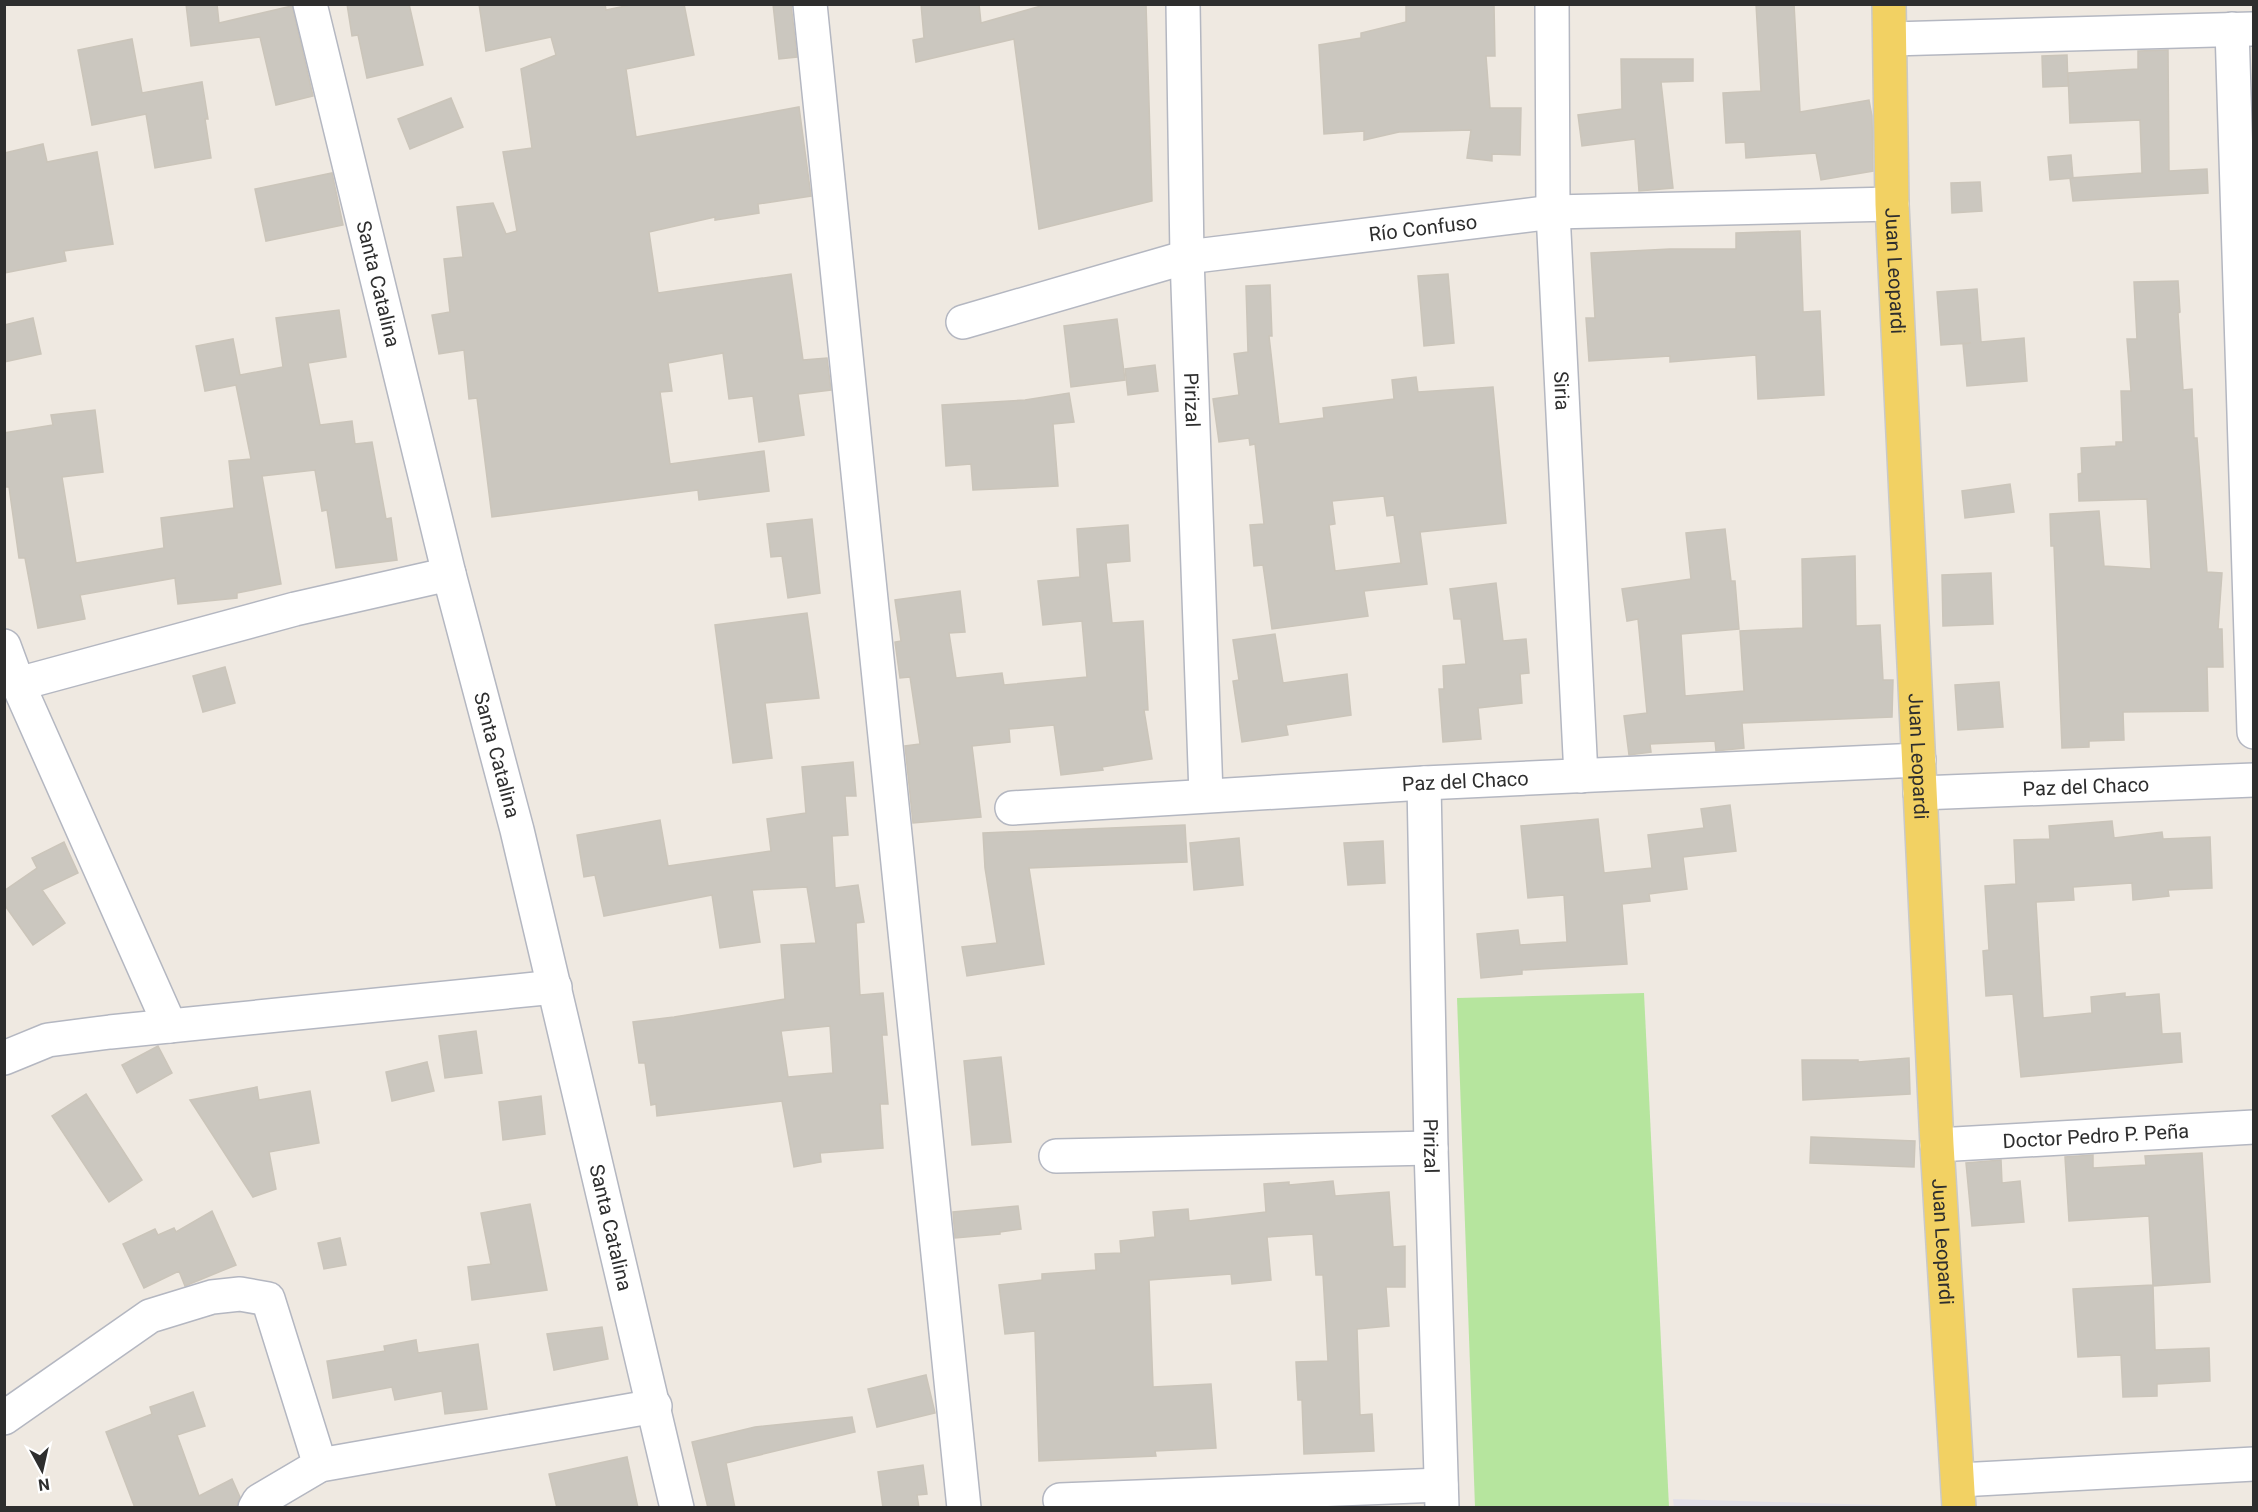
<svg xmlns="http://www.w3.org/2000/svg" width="2258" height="1512" font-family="Roboto,sans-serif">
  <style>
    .industrial { fill: #e3e1e8 }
    .green { fill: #b6e59e }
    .building { fill: #cbc7bf; stroke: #cbc5ba; stroke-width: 1.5; fill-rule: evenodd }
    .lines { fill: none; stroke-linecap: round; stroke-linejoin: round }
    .minor-casing { stroke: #b4b7c1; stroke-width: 36 }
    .major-casing { stroke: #c9c9c9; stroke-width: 36 }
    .minor { stroke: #fff; stroke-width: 33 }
    .major { stroke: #f2d163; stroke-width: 33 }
    .labels { text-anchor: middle; stroke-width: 5; stroke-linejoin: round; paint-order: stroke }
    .street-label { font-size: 20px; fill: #2e2e2e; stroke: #fff }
  </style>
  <rect width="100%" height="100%" fill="#efe9e1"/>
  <path class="industrial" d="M 1673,1499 L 1943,1507 L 1674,1508 Z"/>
  <path class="green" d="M 1644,993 L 1669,1507 L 1475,1507 L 1457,998 Z"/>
  <g class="building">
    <path d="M 186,4 L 217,4 L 219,23 L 292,6 L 313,96 L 276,105 L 260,37 L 191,46 Z"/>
    <path d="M 347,4 L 409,4 L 423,65 L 367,78 L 358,35 L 352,36 Z"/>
    <path d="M 479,4 L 605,4 L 606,10 L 635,4 L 684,4 L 694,55 L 626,69 L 636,137 L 799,107 L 811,196 L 758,204 L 759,213 L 715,220 L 715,217 L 649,232 L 658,293 L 791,274 L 803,360 L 827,358 L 831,390 L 798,394 L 804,435 L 759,442 L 753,396 L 729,399 L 723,353 L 668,363 L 672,391 L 660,392 L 670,464 L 764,451 L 769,491 L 699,500 L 698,490 L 492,517 L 477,398 L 469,399 L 464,350 L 439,354 L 432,315 L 450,312 L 444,259 L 463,257 L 457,207 L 493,203 L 506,234 L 517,231 L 503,152 L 532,148 L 521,69 L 556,55 L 551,37 L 486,51 Z"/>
    <path d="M 773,4 L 791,4 L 797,57 L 779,59 Z"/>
    <path d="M 921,4 L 979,4 L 981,23 L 1048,4 L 1146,4 L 1152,201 L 1039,229 L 1014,39 L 916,62 L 913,40 L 924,38 Z"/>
    <path d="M 1406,4 L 1494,4 L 1495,56 L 1486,56 L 1490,108 L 1521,108 L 1520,155 L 1492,154 L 1492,161 L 1467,158 L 1471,130 L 1399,132 L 1364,140 L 1364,131 L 1324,134 L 1319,45 L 1361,38 L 1361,33 L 1406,22 Z"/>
    <path d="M 1756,4 L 1794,4 L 1800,112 L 1869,100 L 1872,116 L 1873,171 L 1821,180 L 1816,153 L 1746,158 L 1745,142 L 1726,143 L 1723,93 L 1761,91 Z"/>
    <path d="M 132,39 L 142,93 L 202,82 L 208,119 L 205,119 L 211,158 L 155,168 L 146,114 L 92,125 L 78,50 Z"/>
    <path d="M 2168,50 L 2169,171 L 2207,169 L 2208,193 L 2073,201 L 2070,178 L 2142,173 L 2140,120 L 2070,123 L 2068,73 L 2138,69 L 2138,51 Z"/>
    <path d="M 2067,55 L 2068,86 L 2043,87 L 2042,56 Z"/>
    <path d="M 1621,59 L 1693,59 L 1693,81 L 1661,82 L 1673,188 L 1639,191 L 1635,139 L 1582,146 L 1578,115 L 1622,109 Z"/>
    <path d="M 451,98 L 463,127 L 410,149 L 398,119 Z"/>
    <path d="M 43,144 L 47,162 L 97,152 L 113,244 L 64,251 L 66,261 L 4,273 L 4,153 Z"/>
    <path d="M 2071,155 L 2073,178 L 2050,180 L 2048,157 Z"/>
    <path d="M 332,173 L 343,225 L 266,241 L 255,189 Z"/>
    <path d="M 1980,182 L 1982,211 L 1952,213 L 1951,183 Z"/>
    <path d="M 1800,231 L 1803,312 L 1820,311 L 1824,395 L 1758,399 L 1756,355 L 1670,362 L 1670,356 L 1589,361 L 1586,318 L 1595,318 L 1591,253 L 1670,249 L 1736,249 L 1736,233 Z"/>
    <path d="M 1448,274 L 1454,343 L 1424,346 L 1418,276 Z"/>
    <path d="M 2178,281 L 2180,312 L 2178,313 L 2183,390 L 2192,389 L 2194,438 L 2197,438 L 2207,572 L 2222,573 L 2218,629 L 2222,629 L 2223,667 L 2207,667 L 2208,711 L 2123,712 L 2124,740 L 2089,741 L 2089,747 L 2062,748 L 2054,546 L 2051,546 L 2050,514 L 2099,511 L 2104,566 L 2151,569 L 2147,499 L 2079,501 L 2078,474 L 2082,473 L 2081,448 L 2116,446 L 2116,442 L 2123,442 L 2121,391 L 2131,391 L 2127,339 L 2137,339 L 2134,282 Z"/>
    <path d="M 1270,285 L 1272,336 L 1269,336 L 1279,424 L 1324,418 L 1323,408 L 1394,399 L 1392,380 L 1416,377 L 1418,392 L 1493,387 L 1506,523 L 1420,532 L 1427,584 L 1364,591 L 1368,616 L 1272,629 L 1263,565 L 1254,566 L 1250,525 L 1264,524 L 1255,444 L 1250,445 L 1249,438 L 1219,442 L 1213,399 L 1239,395 L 1234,354 L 1248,352 L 1246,286 ZM 1384,496 L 1387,516 L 1394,515 L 1401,563 L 1335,571 L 1329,525 L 1335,524 L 1332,501 Z"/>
    <path d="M 1977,289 L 1981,342 L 2024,338 L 2027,381 L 1967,386 L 1963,344 L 1971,343 L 1941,345 L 1937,292 Z"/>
    <path d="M 339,310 L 346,357 L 308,363 L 320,425 L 352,421 L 355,444 L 372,442 L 386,519 L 391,518 L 397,560 L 336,568 L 327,510 L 322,511 L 315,470 L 262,476 L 281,584 L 237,593 L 237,598 L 178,604 L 175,578 L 80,595 L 85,619 L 38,628 L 25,558 L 19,558 L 9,487 L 4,487 L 4,433 L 53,425 L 51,415 L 95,410 L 103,472 L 62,477 L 76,563 L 164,548 L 161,518 L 234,508 L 229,461 L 251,459 L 236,385 L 205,391 L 196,346 L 233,339 L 240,375 L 283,367 L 276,318 Z"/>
    <path d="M 33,318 L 41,354 L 4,362 L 4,325 Z"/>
    <path d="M 1117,319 L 1125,380 L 1071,387 L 1064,326 Z"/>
    <path d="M 1155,365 L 1158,391 L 1128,395 L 1125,369 Z"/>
    <path d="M 1069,393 L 1074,422 L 1053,424 L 1058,486 L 973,490 L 971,464 L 946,466 L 942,405 L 1025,400 Z"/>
    <path d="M 2010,484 L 2014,512 L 1965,518 L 1962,491 Z"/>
    <path d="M 812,519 L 820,593 L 788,598 L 782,556 L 771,557 L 767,524 Z"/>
    <path d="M 1128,525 L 1130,561 L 1106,563 L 1112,623 L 1143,621 L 1148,710 L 1144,710 L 1152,759 L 1102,767 L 1103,770 L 1061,775 L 1054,725 L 1009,729 L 1010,742 L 972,746 L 981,817 L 913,823 L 905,746 L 920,744 L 910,677 L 900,678 L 895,642 L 901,641 L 895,600 L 960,591 L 965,632 L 949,633 L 956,678 L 1002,673 L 1004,685 L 1087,677 L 1082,621 L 1043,625 L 1038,581 L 1080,577 L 1077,529 Z"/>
    <path d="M 1725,529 L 1731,581 L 1735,581 L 1739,629 L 1681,634 L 1685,696 L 1744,691 L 1740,631 L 1803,628 L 1802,559 L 1855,556 L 1856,626 L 1880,625 L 1883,680 L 1893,680 L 1892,717 L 1742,723 L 1744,748 L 1716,751 L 1715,741 L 1650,744 L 1651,752 L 1629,755 L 1624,716 L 1647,713 L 1638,619 L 1627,621 L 1622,589 L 1691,579 L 1686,533 Z"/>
    <path d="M 1991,573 L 1993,624 L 1943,626 L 1942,575 Z"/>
    <path d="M 1496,583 L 1503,641 L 1526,639 L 1529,673 L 1520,674 L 1522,703 L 1478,708 L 1481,739 L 1443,742 L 1439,689 L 1444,689 L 1443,666 L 1466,664 L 1461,619 L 1454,619 L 1450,589 Z"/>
    <path d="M 807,613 L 819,698 L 765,703 L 772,758 L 733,763 L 715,625 Z"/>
    <path d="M 1275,634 L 1283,683 L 1347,674 L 1351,715 L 1286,725 L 1288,735 L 1242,742 L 1233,681 L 1239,680 L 1233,640 Z"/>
    <path d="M 225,667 L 235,703 L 203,712 L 193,676 Z"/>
    <path d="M 1999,682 L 2003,727 L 1958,730 L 1955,685 Z"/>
    <path d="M 853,762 L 856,796 L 845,796 L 848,835 L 832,836 L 835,888 L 858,885 L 864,922 L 856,923 L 860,995 L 883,993 L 887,1035 L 882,1035 L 888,1104 L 880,1104 L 883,1148 L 820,1153 L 821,1162 L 794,1167 L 782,1101 L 657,1116 L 656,1104 L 651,1105 L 645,1063 L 639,1063 L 633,1022 L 674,1017 L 785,999 L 781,945 L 816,943 L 807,887 L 752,890 L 760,942 L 720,948 L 712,895 L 604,916 L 595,875 L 584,877 L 577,835 L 660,820 L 668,866 L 771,851 L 767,819 L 806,813 L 802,767 ZM 830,1026 L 833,1073 L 788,1077 L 781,1031 Z"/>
    <path d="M 1730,805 L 1736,851 L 1683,857 L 1687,889 L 1649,894 L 1650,901 L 1622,904 L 1627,964 L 1522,970 L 1522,974 L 1481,978 L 1477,934 L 1518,930 L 1520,945 L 1567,942 L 1564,895 L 1528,898 L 1521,826 L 1598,819 L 1604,873 L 1652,868 L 1648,835 L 1704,828 L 1701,809 Z"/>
    <path d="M 2112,821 L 2114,838 L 2162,832 L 2163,839 L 2210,837 L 2212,888 L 2168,890 L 2169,896 L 2133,900 L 2132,883 L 2073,887 L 2074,900 L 2036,902 L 2043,1018 L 2092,1013 L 2091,997 L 2125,993 L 2125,997 L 2159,994 L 2162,1034 L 2180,1033 L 2182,1062 L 2021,1077 L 2013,994 L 1986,996 L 1983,951 L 1989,950 L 1985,886 L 2016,884 L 2014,840 L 2050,839 L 2049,826 Z"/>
    <path d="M 1185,825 L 1187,862 L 1029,868 L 1044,964 L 967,976 L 962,947 L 997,943 L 985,868 L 983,833 Z"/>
    <path d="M 1239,838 L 1243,885 L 1194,890 L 1190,843 Z"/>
    <path d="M 1383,841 L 1385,883 L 1348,885 L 1344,843 Z"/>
    <path d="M 64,842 L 78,873 L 42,890 L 65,923 L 33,945 L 6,907 L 4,908 L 4,891 L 37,868 L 32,858 Z"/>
    <path d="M 476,1031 L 482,1073 L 445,1078 L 439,1036 Z"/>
    <path d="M 158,1046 L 172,1073 L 137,1093 L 122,1065 Z"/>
    <path d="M 1001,1057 L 1011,1142 L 972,1145 L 964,1061 Z"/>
    <path d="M 1909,1058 L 1910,1094 L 1803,1100 L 1802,1060 L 1858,1060 L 1858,1062 Z"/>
    <path d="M 427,1062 L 434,1091 L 392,1101 L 386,1072 Z"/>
    <path d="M 257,1087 L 259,1100 L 310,1091 L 319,1143 L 269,1152 L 276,1189 L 253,1197 L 190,1100 Z"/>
    <path d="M 86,1094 L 142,1180 L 109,1202 L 52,1116 Z"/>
    <path d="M 541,1096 L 545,1134 L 503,1140 L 499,1102 Z"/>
    <path d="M 1811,1137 L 1915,1141 L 1914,1167 L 1810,1163 Z"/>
    <path d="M 2202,1153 L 2210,1282 L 2153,1286 L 2155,1350 L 2209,1348 L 2210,1381 L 2157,1384 L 2157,1396 L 2123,1397 L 2121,1355 L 2078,1357 L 2073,1289 L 2153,1285 L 2149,1216 L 2069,1221 L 2065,1157 L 2093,1155 L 2093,1168 L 2146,1165 L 2145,1156 Z"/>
    <path d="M 2001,1160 L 2002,1183 L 2020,1181 L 2024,1222 L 1972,1226 L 1966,1163 Z"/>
    <path d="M 1333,1181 L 1335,1196 L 1389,1192 L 1393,1247 L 1405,1246 L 1405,1287 L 1386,1287 L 1389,1326 L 1357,1329 L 1360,1415 L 1372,1414 L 1374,1451 L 1304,1454 L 1302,1400 L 1298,1400 L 1296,1362 L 1328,1361 L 1323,1275 L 1316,1275 L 1313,1234 L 1267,1237 L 1271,1280 L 1232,1284 L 1231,1274 L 1149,1280 L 1153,1387 L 1211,1384 L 1216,1448 L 1155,1451 L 1156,1456 L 1039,1461 L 1035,1331 L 1005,1334 L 999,1285 L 1042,1280 L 1042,1274 L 1096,1270 L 1095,1254 L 1121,1253 L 1120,1241 L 1155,1237 L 1153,1212 L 1188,1209 L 1189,1221 L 1266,1212 L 1264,1184 L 1289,1182 L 1289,1185 Z"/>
    <path d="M 530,1204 L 547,1290 L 472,1300 L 468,1267 L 491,1264 L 481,1213 Z"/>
    <path d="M 1018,1206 L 1021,1229 L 1000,1232 L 1000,1234 L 955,1238 L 953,1212 Z"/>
    <path d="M 212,1211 L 236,1265 L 185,1286 L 179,1271 L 144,1288 L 123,1244 L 155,1229 L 158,1235 L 174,1228 L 176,1232 Z"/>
    <path d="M 340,1238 L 346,1265 L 324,1269 L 318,1243 Z"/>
    <path d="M 602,1327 L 608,1359 L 554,1370 L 547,1334 Z"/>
    <path d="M 416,1340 L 418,1353 L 478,1344 L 487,1409 L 445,1414 L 442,1391 L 395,1400 L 392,1387 L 333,1398 L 327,1361 L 385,1351 L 384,1346 Z"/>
    <path d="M 926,1375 L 935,1413 L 877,1427 L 868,1389 Z"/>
    <path d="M 193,1392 L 205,1426 L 177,1435 L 199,1496 L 232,1479 L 240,1497 L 236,1508 L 135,1508 L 106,1432 L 152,1414 L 150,1407 Z"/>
    <path d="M 852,1417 L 855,1432 L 726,1463 L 735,1508 L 708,1508 L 692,1442 L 755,1427 Z"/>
    <path d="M 627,1457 L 638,1508 L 557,1508 L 549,1474 Z"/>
    <path d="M 923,1465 L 927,1494 L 917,1495 L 919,1508 L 883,1508 L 878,1472 Z"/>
  </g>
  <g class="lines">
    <defs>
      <g id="minor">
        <path id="s1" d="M 310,4 L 449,574 L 517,830 L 677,1508"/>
        <path d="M 810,4 L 964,1508"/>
        <path id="s2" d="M 1183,4 L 1187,257 L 1206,795"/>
        <path id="s3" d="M 1552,4 L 1553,212 L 1581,776"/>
        <path d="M 2232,29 L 2254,732"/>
        <path d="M 1891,39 L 2252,29"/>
        <path id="s4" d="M 963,322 L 1187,257 L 1553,212 L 1892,204"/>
        <path d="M 4,646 L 18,684 L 170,1026"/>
        <path d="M 18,684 L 295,609 L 449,574"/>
        <path id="s5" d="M 1424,783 L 1431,1148 L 1442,1508"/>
        <path id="s6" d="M 1920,793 L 2254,780"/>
        <path id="s7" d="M 1012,808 L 1424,783 L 1919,760"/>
        <path d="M 4,1058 L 48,1040 L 110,1032 L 555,987"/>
        <path id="s8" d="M 1937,1145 L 2254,1127"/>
        <path d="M 1056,1156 L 1431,1148"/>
        <path d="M 4,1418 L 150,1316 L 212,1297 L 240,1294 L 268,1299 L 320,1465"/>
        <path d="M 1959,1480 L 2254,1464"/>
        <path d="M 1060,1500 L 1441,1485"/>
        <path d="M 255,1508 L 259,1501 L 320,1465 L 655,1406"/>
      </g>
      <g id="major">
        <path id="s9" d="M 1889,4 L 1892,204 L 1937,1145 L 1959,1508"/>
      </g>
    </defs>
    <use href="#minor" class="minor-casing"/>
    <use href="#major" class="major-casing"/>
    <use href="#minor" class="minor"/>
    <use href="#major" class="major"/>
  </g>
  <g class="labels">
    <g class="street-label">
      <text dy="7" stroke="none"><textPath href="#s4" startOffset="471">Río Confuso</textPath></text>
      <text dy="7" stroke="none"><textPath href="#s9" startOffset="267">Juan Leopardi</textPath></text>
      <text dy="7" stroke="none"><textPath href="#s1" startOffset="288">Santa Catalina</textPath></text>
      <text dy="7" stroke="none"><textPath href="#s3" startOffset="387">Siria</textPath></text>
      <text dy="7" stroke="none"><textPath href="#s2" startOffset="396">Pirizal</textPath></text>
      <text dy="7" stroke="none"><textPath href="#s1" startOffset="774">Santa Catalina</textPath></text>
      <text dy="7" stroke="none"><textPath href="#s9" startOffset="753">Juan Leopardi</textPath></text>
      <text dy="7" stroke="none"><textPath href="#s7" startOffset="454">Paz del Chaco</textPath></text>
      <text dy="7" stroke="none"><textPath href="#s6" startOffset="166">Paz del Chaco</textPath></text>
      <text dy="7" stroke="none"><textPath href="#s8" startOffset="159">Doctor Pedro P. Peña</textPath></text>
      <text dy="7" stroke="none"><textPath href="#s5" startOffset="363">Pirizal</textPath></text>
      <text dy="7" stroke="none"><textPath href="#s1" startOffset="1260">Santa Catalina</textPath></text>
      <text dy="7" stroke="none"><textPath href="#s9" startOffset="1239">Juan Leopardi</textPath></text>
    </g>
  </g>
  <rect width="2258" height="1512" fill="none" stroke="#2e2e2e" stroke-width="12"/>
  <g transform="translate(42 1470) rotate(172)" stroke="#ffffff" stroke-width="4.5" paint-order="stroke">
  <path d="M0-4.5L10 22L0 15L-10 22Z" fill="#2e2e2e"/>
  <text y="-9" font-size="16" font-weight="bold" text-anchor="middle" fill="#2e2e2e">N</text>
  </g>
</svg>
